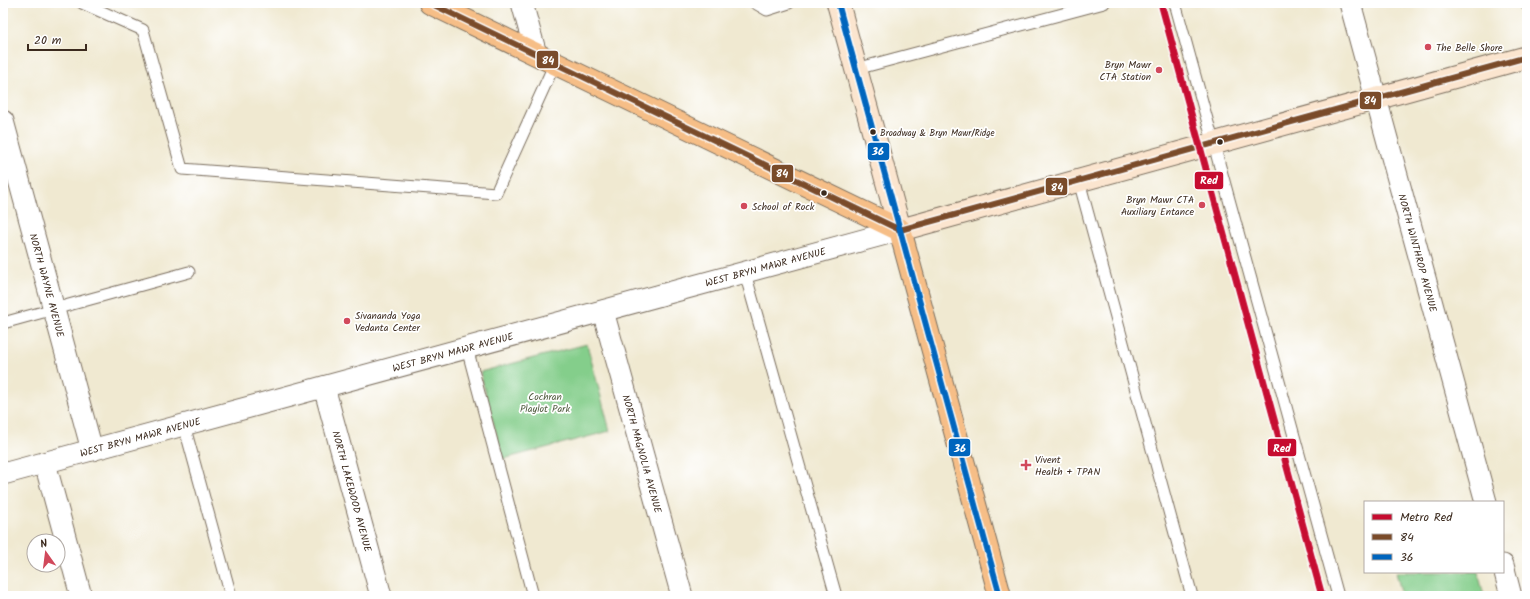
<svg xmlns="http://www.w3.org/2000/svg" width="1530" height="599" font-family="Kalam,sans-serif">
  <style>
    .green { fill: #84ce8b; stroke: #607c54 }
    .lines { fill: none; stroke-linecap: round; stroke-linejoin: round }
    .service-casing { stroke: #7a6d5d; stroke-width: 13 }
    .minor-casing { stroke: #7a6d5d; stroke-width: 23 }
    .secondary-casing { stroke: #7a6d5d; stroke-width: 24 }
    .primary-casing { stroke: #7a6d5d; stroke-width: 24 }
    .service { stroke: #fff; stroke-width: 11 }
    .minor { stroke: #fff; stroke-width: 21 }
    .secondary { stroke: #fbe5cf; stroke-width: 22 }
    .primary { stroke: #f6be87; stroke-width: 22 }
    .bus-1-casing { stroke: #fff; stroke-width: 9 }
    .bus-2-casing { stroke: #fff; stroke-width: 9 }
    .bus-1 { stroke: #7a4b2a; stroke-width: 6 }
    .bus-2 { stroke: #0065bd; stroke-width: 6 }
    .metro-1-casing { stroke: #fff; stroke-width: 10 }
    .metro-1 { stroke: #c60c30; stroke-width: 7 }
    .poi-dot { fill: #d1495b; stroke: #fff; stroke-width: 1.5 }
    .bus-dot { fill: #3b2a1e; stroke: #fff; stroke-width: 1.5 }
    .labels { text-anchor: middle; stroke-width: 3.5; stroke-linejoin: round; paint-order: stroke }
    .bus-label { font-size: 9px; fill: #3b2a1e; stroke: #fff; text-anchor: start }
    .poi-label { font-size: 10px; fill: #3b2a1e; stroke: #fff; text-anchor: start }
    .street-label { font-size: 10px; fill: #3b2a1e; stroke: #fff }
    .park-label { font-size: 10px; fill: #515b3f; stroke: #fff }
    .line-badge { stroke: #fff; stroke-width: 1.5 }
    .badge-label { font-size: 11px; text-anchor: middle; font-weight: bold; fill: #fff }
  </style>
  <rect width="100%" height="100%" fill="#fff"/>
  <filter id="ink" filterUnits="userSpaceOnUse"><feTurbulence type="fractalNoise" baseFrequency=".025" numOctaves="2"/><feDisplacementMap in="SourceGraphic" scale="8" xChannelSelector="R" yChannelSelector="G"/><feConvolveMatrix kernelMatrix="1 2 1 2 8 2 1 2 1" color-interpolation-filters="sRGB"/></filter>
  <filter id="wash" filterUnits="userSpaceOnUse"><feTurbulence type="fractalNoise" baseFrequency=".012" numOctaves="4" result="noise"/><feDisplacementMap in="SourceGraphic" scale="16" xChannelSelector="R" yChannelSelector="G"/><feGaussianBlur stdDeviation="0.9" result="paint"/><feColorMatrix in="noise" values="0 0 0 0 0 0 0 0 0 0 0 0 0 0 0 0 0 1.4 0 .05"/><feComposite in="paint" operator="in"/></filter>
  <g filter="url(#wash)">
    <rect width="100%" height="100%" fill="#f0e9d1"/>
    <g class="green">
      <path d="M 587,344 L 610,431 L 503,459 L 480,372 Z"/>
      <path d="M 1396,572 L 1478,572 L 1484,596 L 1402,596 Z"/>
    </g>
  </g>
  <g filter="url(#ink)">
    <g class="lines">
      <defs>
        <g id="service">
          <path d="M 82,3 L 143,30 L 182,169 L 496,193 L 555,63"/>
          <path d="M 755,3 L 767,10 L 789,3"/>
          <path d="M 1175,3 L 1338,596"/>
          <path d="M 1526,3 L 1527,5"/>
          <path d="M 856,69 L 1104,3"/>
          <path d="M 1079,181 L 1192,596"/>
          <path d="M 745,273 L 836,596"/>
          <path d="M 3,323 L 189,272"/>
          <path d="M 467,348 L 533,596"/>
          <path d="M 184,425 L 231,596"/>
        </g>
        <g id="minor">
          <path d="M 522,3 L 536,54"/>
          <path id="s1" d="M 1350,3 L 1486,502"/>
          <path id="s2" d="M 3,121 L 92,450"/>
          <path id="s3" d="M 603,311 L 682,596"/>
          <path id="s4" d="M 324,387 L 381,596"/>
          <path d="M 45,463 L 81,596"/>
          <path id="s5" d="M 3,474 L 900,230"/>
          <path d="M 1503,565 L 1511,596"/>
        </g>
        <path id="secondary" d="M 838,3 L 900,230 L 1527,57"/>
        <path id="primary" d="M 430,3 L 900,230 L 1000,596"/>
      </defs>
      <use href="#service" class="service-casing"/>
      <use href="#minor" class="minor-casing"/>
      <use href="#secondary" class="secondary-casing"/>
      <use href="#primary" class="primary-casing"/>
      <use href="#service" class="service"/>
      <use href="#minor" class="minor"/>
      <use href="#secondary" class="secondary"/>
      <use href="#primary" class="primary"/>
      <defs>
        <g id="bus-1">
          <path d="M 430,3 L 900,230"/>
          <path d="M 900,230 L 1527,57"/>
        </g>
        <path id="bus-2" d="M 838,3 L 1000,596"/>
      </defs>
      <use href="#bus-1" class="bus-1-casing"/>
      <use href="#bus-2" class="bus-2-casing"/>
      <use href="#bus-1" class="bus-1"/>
      <use href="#bus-2" class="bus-2"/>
      <defs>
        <path id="metro-1" d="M 1161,3 L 1322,596"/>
      </defs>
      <use href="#metro-1" class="metro-1-casing"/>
      <use href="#metro-1" class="metro-1"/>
    </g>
  </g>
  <g class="poi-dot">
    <circle cx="1428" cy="47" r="4"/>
    <circle cx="1159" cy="70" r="4"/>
    <circle cx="1202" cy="205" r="4"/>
    <circle cx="744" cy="206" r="4"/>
    <circle cx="347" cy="321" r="4"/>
    <path d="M1024 459h4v4h4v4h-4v4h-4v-4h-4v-4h4z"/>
  </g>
  <g class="bus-dot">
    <circle cx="873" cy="132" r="3.5"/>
    <circle cx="1220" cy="142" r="3.5"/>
    <circle cx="824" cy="193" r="3.5"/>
  </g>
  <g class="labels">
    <g class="bus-label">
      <text x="880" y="136">Broadway &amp; Bryn Mawr/Ridge</text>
    </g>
    <g class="poi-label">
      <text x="1436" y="51">The Belle Shore</text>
      <text x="1151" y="68" text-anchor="end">Bryn Mawr<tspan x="1151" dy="12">CTA Station</tspan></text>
      <text x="1194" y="203" text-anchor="end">Bryn Mawr CTA<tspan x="1194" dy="12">Auxiliary Entance</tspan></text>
      <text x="752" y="210">School of Rock</text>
      <text x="355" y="319">Sivananda Yoga<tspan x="355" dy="12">Vedanta Center</tspan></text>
      <text x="1035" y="463">Vivent<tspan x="1035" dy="12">Health + TPAN</tspan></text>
    </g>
    <g class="street-label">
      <text dy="4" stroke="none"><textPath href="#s1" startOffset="259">NORTH WINTHROP AVENUE</textPath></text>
      <text dy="4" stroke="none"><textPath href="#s5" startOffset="790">WEST BRYN MAWR AVENUE</textPath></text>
      <text dy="4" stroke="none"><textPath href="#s2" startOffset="170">NORTH WAYNE AVENUE</textPath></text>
      <text dy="4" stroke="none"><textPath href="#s5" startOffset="466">WEST BRYN MAWR AVENUE</textPath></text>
      <text dy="4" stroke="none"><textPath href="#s5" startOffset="142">WEST BRYN MAWR AVENUE</textPath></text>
      <text dy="4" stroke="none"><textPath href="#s3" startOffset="148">NORTH MAGNOLIA AVENUE</textPath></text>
      <text dy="4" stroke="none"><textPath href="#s4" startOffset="108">NORTH LAKEWOOD AVENUE</textPath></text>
    </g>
    <g class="park-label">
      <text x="545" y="400">Cochran<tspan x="545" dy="12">Playlot Park</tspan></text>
    </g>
  </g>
  <g class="line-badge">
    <rect x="536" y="50" width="23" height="19" rx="4" fill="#7a4b2a"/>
    <rect x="1359" y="91" width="23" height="19" rx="4" fill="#7a4b2a"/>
    <rect x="867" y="142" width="23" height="19" rx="4" fill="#0065bd"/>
    <rect x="771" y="164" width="23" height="19" rx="4" fill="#7a4b2a"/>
    <rect x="1194" y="171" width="30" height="19" rx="4" fill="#c60c30"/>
    <rect x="1045" y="177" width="23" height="19" rx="4" fill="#7a4b2a"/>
    <rect x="948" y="438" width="23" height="19" rx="4" fill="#0065bd"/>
    <rect x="1267" y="438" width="30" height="19" rx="4" fill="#c60c30"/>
  </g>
  <g class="badge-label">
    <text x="548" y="64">84</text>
    <text x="1370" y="104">84</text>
    <text x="878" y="155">36</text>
    <text x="782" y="177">84</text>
    <text x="1209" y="184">Red</text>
    <text x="1057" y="191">84</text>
    <text x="960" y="452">36</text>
    <text x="1282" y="452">Red</text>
  </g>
  <rect width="1530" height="599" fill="none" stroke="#fff" stroke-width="16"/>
  <rect x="1364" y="501" width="140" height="72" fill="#ffffff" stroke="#b1aaa5"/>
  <rect x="1372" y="514" width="20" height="6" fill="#c60c30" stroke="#b1aaa5"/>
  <text x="1400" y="521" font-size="12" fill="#3b2a1e">Metro Red</text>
  <rect x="1372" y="534" width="20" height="6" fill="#7a4b2a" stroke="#b1aaa5"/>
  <text x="1400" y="541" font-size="12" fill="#3b2a1e">84</text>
  <rect x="1372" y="554" width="20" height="6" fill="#0065bd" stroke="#b1aaa5"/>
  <text x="1400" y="561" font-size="12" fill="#3b2a1e">36</text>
  <g transform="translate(46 553) rotate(346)"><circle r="19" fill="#ffffff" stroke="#b1aaa5"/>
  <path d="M0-3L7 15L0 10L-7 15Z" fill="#d1495b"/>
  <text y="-6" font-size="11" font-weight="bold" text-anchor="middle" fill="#3b2a1e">N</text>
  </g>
  <path d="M28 44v6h58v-6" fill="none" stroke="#3b2a1e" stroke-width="2"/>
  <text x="34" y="44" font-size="12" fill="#3b2a1e" stroke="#ffffff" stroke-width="3" paint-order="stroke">20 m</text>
</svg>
